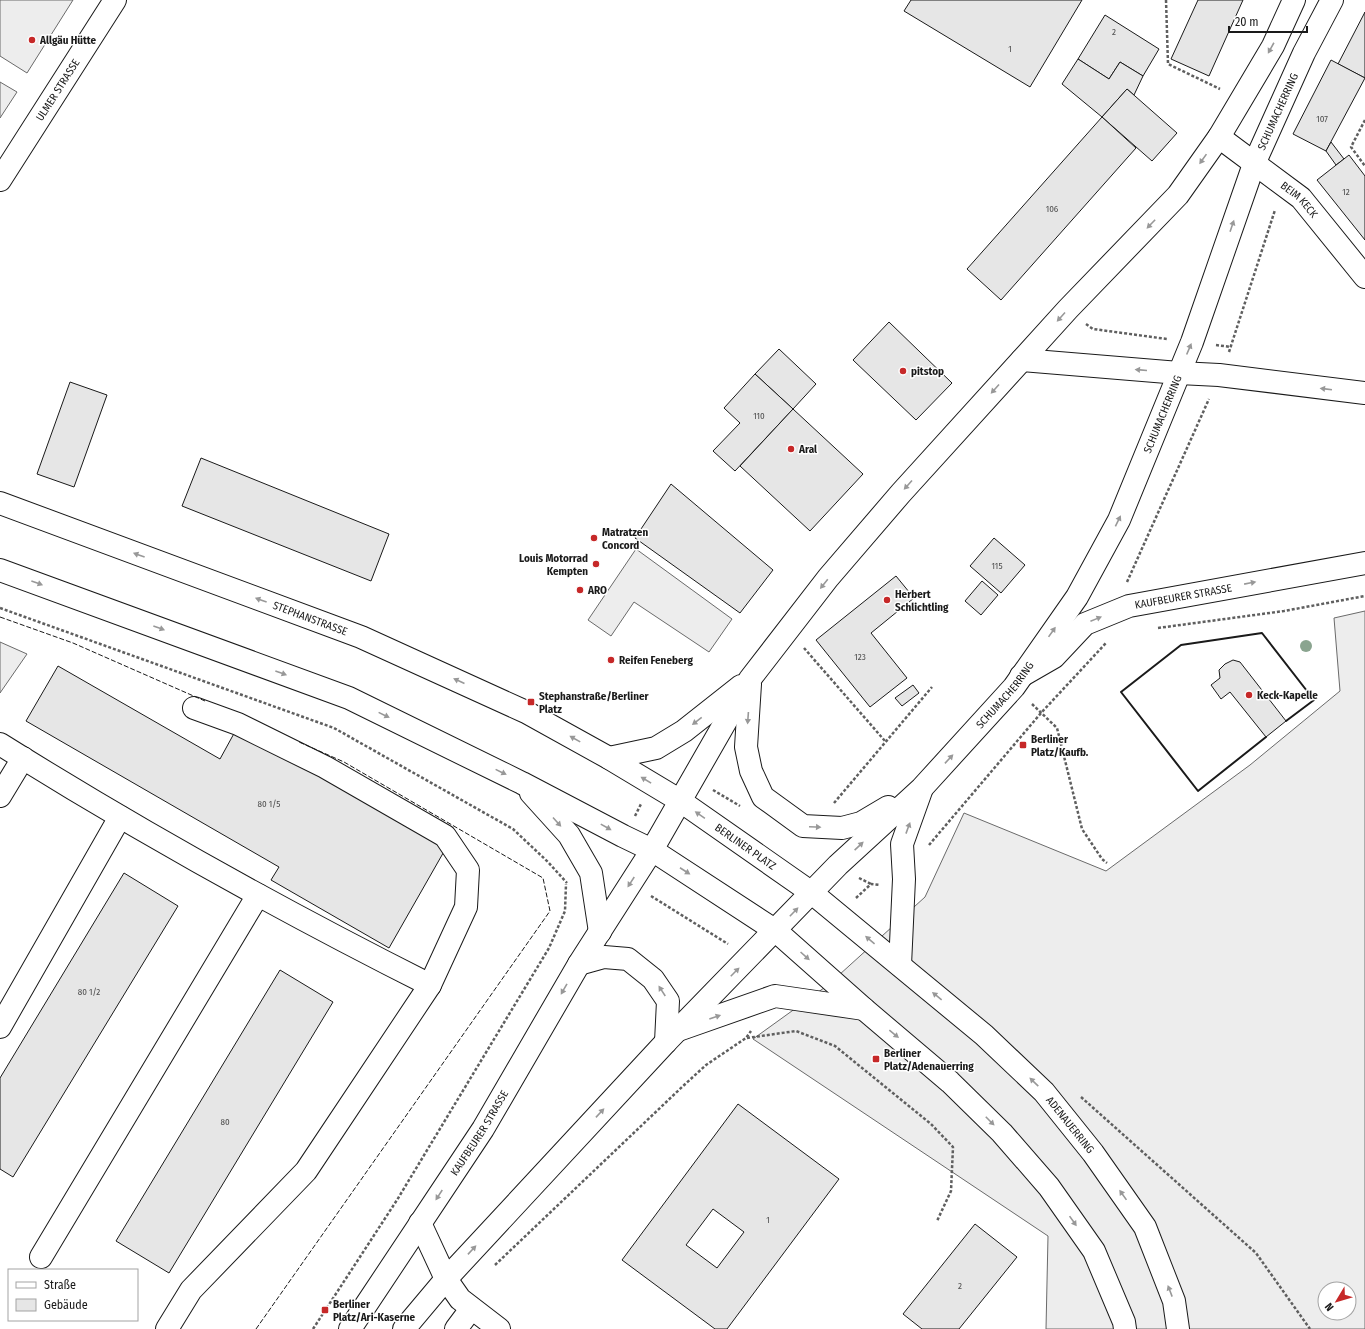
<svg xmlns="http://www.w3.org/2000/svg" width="1365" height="1329" font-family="'Fira Sans Condensed',sans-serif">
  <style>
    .built { fill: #ededed; stroke: #6a6a6a; fill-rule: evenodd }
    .building { fill: #e6e6e6; stroke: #1a1a1a; fill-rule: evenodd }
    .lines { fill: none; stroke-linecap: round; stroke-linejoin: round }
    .minor-casing { stroke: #1a1a1a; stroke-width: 24 }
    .major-casing { stroke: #1a1a1a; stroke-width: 24 }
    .path { stroke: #5f5f5f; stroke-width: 2.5; stroke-dasharray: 3 2; stroke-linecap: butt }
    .minor { stroke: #fff; stroke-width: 22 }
    .major { stroke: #fff; stroke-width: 22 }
    .fence { stroke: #1a1a1a; stroke-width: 1; stroke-dasharray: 5 2; stroke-linecap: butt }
    .wall { stroke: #1a1a1a; stroke-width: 2 }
    .tree { fill: #8aa48f }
    .oneway { fill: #989898 }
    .poi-dot { fill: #c62828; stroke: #fff; stroke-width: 1.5 }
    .labels { text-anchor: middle; stroke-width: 3; stroke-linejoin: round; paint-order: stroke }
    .number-label { font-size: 9px; fill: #4d4d4d }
    .poi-label { font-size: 11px; font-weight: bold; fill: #1a1a1a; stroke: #fff; text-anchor: start }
    .street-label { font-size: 11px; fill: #1a1a1a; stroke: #fff }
  </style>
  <rect width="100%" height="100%" fill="#fff"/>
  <g class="built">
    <path d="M 0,0 L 73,0 L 27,73 L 0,56 Z"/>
    <path d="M 0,82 L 17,92 L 0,118 Z"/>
    <path d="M 636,549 L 732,619 L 709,652 L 634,602 L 611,636 L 588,620 Z"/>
    <path d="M 1365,611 L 1365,1329 L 1046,1329 L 1048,1236 L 753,1039 L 828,985 L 925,897 L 964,813 L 1106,871 L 1250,765 L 1340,691 L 1334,618 ZM 1325,1289 L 1349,1289 L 1349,1313 L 1325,1313 Z"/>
    <path d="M 0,642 L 27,654 L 0,693 Z"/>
  </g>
  <g class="building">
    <path d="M 911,0 L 1082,0 L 1030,87 L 904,11 Z"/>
    <path d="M 1198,0 L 1243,0 L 1209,76 L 1171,59 Z"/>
    <path d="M 1365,12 L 1365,78 L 1338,64 Z"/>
    <path d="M 1105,15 L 1159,49 L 1143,76 L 1120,62 L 1109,79 L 1078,59 Z"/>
    <path d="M 1078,59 L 1109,79 L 1120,62 L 1143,76 L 1134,95 L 1127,89 L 1102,117 L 1062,84 Z"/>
    <path d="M 1331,60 L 1365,78 L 1326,151 L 1293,134 Z"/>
    <path d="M 1127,89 L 1177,133 L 1152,161 L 1102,117 Z"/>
    <path d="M 1102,117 L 1136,148 L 1001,300 L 967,269 Z"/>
    <path d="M 1331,142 L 1344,159 L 1336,165 L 1326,151 Z"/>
    <path d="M 1349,155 L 1365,176 L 1365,240 L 1317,180 Z"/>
    <path d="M 889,322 L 952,383 L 916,420 L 853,360 Z"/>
    <path d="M 779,349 L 816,384 L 793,409 L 755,374 Z"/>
    <path d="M 755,374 L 793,409 L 735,471 L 713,451 L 740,423 L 724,408 Z"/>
    <path d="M 70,382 L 107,395 L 74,487 L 37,474 Z"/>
    <path d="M 793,409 L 863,474 L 810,531 L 740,466 Z"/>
    <path d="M 201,458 L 389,534 L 371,581 L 182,506 Z"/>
    <path d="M 671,484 L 773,570 L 740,613 L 635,538 Z"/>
    <path d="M 994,538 L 1025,565 L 1001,593 L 970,566 Z"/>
    <path d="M 896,576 L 914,598 L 871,633 L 907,678 L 870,707 L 816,640 Z"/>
    <path d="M 982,581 L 998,595 L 981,615 L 965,601 Z"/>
    <path d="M 1233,660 L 1240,662 L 1286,721 L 1266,737 L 1230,692 L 1221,699 L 1211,685 L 1220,678 L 1219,670 L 1225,664 Z"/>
    <path d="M 58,666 L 220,759 L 237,728 L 446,848 L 389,948 L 271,880 L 279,867 L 26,721 Z"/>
    <path d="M 913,685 L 919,693 L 902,706 L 895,698 Z"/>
    <path d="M 124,873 L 178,906 L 13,1177 L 0,1169 L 0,1078 Z"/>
    <path d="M 280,970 L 333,1002 L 169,1273 L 116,1241 Z"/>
    <path d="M 738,1104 L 839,1179 L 727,1329 L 715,1329 L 622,1260 ZM 713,1209 L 744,1232 L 717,1268 L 686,1245 Z"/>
    <path d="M 975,1224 L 1017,1257 L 959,1329 L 922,1329 L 903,1314 Z"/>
  </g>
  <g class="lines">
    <defs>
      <g id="minor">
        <path id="s1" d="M 1219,137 L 1301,198 L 1365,277"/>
        <path id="s2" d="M 0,180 L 115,0"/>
        <path d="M 1022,360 L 1179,373 L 1219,375 L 1365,393"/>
        <path id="s3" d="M 1021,676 L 1054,657 L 1085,624 L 1129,606 L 1365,563"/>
        <path d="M 0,744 C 139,831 283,911 430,985"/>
        <path d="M 0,796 L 23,758"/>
        <path d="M 0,1027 L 120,817"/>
        <path d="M 420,1223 L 446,1279 L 460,1299 L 499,1329"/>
        <path d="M 41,1257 L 258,895"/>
        <path d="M 167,1329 L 191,1290 L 306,1171 L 430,985 L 466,907 L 468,870 L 445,836 L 325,767 L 238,724 L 194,708"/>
        <path d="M 456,1329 L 471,1309"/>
      </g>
      <g id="major">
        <path id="s4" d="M 0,503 L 361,637 L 526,712 L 609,758 L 679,800 L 812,893 L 984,1035 L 1044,1092 L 1093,1153 L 1145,1227 L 1174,1301 L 1178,1329"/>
        <path d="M 0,570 L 349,698 L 522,783 L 623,836 L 652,850 L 776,931 L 864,1009 L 950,1082 L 1002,1133 L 1049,1187 L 1094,1251 L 1124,1322 L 1125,1329"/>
        <path d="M 750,684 L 746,747 L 751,771 L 763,797 L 803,826 L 842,828 L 861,823 L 888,807"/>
        <path d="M 609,758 L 656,748 L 684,731 L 741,686"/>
        <path d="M 531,793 L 569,835 L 591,873 L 600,932"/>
        <path d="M 579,964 L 604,957 L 628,959 L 653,979 L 668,1001 L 666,1042"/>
        <path d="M 900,965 L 904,879 L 902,844 L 921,791"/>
        <path d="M 681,1029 L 775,996 L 864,1009"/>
        <path id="s5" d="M 350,1329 L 483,1129 L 579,964 L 652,850 L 750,679 L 828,578 L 901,493 L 1068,309 L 1178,195 L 1219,137 L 1273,46 L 1294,0"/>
        <path id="s6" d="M 404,1329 L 446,1279 L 666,1042 L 838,865 L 922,788 L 1014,687 L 1077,597 L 1119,520 L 1192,342 L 1254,164 L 1304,53 L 1332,0"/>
      </g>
    </defs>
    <use href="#minor" class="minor-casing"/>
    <use href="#major" class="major-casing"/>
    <g class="path">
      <path d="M 1166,0 L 1168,64 L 1220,89"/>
      <path d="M 1365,120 L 1351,147 L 1365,166"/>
      <path d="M 1086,324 L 1093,329 L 1167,339"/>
      <path d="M 1216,345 L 1231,347"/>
      <path d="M 1229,352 L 1275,210"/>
      <path d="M 1127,582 L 1209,399"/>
      <path d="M 0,608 L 334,728 L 513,829 L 548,862 L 567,883"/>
      <path d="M 1158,628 L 1284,611 L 1365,596"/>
      <path d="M 804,648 L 885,741"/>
      <path d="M 1032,704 L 1057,728 L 1082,829 L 1102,859 L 1107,863"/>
      <path d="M 713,790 L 740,806"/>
      <path d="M 834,803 L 932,687"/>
      <path d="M 635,816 L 641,804"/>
      <path d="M 929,845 L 1041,713 L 1106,643"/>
      <path d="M 859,878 L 871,884"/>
      <path d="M 651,896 L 728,944"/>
      <path d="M 856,898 L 871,884 L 880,885"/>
      <path d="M 747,1038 L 796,1031 L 835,1046 L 931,1124 L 953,1147 L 951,1191 L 937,1221"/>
      <path d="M 1081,1097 L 1256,1253 L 1310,1329"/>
      <path d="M 495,1265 L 682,1087 L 706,1065 L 746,1038 L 751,1031"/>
      <path d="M 313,1329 L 397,1200 L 549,948 L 565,911 L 566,884"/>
    </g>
    <use href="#minor" class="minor"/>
    <use href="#major" class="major"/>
    <g class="fence">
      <path d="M 0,617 L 73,643 L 205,701"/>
      <path d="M 256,1329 L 550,911 L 543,878 L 344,762 L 299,742"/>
    </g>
    <path class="wall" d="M 1266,737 L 1198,791 L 1121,692 L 1181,645 L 1262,633 L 1314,700 L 1286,721"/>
  </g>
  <circle class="tree" cx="1306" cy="646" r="6"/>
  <defs><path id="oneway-solid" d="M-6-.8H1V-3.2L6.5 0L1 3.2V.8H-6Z"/></defs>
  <g class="oneway">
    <use href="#oneway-solid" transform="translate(1271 48) rotate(119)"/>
    <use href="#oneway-solid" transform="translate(1203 159) rotate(125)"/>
    <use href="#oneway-solid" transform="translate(1151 224) rotate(134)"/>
    <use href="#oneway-solid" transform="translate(1232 226) rotate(-71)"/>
    <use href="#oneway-solid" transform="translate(1061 317) rotate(132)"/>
    <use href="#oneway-solid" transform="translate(1189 349) rotate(-67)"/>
    <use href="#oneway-solid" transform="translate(1141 370) rotate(-175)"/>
    <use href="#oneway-solid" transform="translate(995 389) rotate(132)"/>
    <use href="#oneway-solid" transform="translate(1326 389) rotate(-173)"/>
    <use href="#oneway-solid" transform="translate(908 485) rotate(132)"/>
    <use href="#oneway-solid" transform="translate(1118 521) rotate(-64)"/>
    <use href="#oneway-solid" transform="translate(139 555) rotate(-160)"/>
    <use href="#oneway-solid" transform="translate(37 583) rotate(20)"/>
    <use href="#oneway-solid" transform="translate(1250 583) rotate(-11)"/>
    <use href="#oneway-solid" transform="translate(824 584) rotate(129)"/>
    <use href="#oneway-solid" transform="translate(261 600) rotate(-160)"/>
    <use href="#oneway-solid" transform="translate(1096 619) rotate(-22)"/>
    <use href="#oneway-solid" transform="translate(159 628) rotate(20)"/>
    <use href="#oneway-solid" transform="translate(1052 632) rotate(-55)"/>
    <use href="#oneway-solid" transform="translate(281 673) rotate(20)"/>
    <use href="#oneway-solid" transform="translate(459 681) rotate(-156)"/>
    <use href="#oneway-solid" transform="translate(384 715) rotate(26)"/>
    <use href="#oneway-solid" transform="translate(748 718) rotate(94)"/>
    <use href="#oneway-solid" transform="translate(697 721) rotate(142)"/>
    <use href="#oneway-solid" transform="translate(575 739) rotate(-151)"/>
    <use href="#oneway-solid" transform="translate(949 759) rotate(-47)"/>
    <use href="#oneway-solid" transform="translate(501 772) rotate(26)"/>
    <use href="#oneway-solid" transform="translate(646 780) rotate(-149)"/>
    <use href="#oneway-solid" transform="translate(700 815) rotate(-145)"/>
    <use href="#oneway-solid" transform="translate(557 822) rotate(48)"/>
    <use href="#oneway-solid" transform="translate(606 827) rotate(29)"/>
    <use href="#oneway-solid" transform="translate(815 827) rotate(3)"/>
    <use href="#oneway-solid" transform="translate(908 828) rotate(-70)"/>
    <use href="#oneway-solid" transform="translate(859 846) rotate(-43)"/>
    <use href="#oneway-solid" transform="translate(685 871) rotate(33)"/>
    <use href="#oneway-solid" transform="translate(631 882) rotate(123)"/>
    <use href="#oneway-solid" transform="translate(794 912) rotate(-46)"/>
    <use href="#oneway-solid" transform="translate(870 940) rotate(-140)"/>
    <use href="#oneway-solid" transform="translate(805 956) rotate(42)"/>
    <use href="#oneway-solid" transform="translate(735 972) rotate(-45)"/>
    <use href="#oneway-solid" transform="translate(564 989) rotate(120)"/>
    <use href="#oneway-solid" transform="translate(662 991) rotate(-123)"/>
    <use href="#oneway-solid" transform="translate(937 996) rotate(-141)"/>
    <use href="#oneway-solid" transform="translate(715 1017) rotate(-19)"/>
    <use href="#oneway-solid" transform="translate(894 1034) rotate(39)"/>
    <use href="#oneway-solid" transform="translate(1034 1082) rotate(-136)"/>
    <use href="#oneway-solid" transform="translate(600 1113) rotate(-47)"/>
    <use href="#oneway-solid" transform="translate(990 1121) rotate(45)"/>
    <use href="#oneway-solid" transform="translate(439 1195) rotate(123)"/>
    <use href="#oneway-solid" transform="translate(1123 1195) rotate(-125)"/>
    <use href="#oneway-solid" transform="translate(1073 1221) rotate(55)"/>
    <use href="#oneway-solid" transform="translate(472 1250) rotate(-47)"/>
    <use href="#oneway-solid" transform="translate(1170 1291) rotate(-111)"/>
  </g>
  <g class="poi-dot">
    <circle cx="32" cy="40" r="4"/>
    <circle cx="903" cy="371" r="4"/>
    <circle cx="791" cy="449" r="4"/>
    <circle cx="594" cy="538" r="4"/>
    <circle cx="596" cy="564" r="4"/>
    <circle cx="580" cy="590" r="4"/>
    <circle cx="887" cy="600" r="4"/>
    <circle cx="611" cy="660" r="4"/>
    <circle cx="1249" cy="695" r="4"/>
    <rect x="527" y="698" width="8" height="8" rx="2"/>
    <rect x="1019" y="741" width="8" height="8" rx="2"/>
    <rect x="872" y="1055" width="8" height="8" rx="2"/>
    <rect x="321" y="1306" width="8" height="8" rx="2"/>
  </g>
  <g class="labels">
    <g class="number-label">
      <text x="1114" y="35">2</text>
      <text x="1010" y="52">1</text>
      <text x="1322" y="122">107</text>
      <text x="1346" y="195">12</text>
      <text x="1052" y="212">106</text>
      <text x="759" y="419">110</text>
      <text x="997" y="569">115</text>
      <text x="860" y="660">123</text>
      <text x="269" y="807">80 1/5</text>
      <text x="89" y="995">80 1/2</text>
      <text x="225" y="1125">80</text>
      <text x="768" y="1223">1</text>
      <text x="960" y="1289">2</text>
    </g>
    <g class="poi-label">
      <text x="40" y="44">Allgäu Hütte</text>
      <text x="911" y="375">pitstop</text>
      <text x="799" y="453">Aral</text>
      <text x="602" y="536">Matratzen<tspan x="602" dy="13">Concord</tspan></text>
      <text x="588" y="562" text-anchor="end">Louis Motorrad<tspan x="588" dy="13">Kempten</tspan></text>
      <text x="588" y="594">ARO</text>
      <text x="895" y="598">Herbert<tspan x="895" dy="13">Schlichtling</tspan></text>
      <text x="619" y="664">Reifen Feneberg</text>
      <text x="1257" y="699">Keck-Kapelle</text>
      <text x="539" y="700">Stephanstraße/Berliner<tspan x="539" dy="13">Platz</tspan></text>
      <text x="1031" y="743">Berliner<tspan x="1031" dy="13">Platz/Kaufb.</tspan></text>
      <text x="884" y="1057">Berliner<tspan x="884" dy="13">Platz/Adenauerring</tspan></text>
      <text x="333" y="1308">Berliner<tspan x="333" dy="13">Platz/Ari-Kaserne</tspan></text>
    </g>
    <g class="street-label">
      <text dy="4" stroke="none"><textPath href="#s2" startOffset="107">ULMER STRASSE</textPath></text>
      <text dy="4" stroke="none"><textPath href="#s6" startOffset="1522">SCHUMACHERRING</textPath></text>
      <text dy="4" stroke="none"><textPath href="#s1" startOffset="102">BEIM KECK</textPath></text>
      <text dy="4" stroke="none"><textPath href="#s6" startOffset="1198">SCHUMACHERRING</textPath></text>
      <text dy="4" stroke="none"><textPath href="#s3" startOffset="186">KAUFBEURER STRASSE</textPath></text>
      <text dy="4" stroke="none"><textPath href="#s4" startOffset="331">STEPHANSTRASSE</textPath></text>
      <text dy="4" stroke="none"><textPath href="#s6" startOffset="874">SCHUMACHERRING</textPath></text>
      <text dy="4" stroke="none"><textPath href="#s4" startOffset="824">BERLINER PLATZ</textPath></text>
      <text dy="4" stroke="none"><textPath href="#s4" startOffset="1253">ADENAUERRING</textPath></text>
      <text dy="4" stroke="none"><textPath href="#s5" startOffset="235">KAUFBEURER STRASSE</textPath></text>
    </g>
  </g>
  <rect x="8" y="1269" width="130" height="52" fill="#ffffff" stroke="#a3a3a3"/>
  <rect x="16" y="1282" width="20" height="6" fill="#ffffff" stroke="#a3a3a3"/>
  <text x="44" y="1289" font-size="12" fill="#1a1a1a">Straße</text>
  <rect x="16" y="1299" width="20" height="12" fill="#e6e6e6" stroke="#a3a3a3"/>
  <text x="44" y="1309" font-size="12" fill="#1a1a1a">Gebäude</text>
  <g transform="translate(1337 1301) rotate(232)"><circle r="19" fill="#ffffff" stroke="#a3a3a3"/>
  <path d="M0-3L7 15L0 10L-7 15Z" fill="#c62828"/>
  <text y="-6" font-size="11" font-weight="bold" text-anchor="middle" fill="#1a1a1a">N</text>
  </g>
  <path d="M1229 26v6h78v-6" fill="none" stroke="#1a1a1a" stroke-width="2"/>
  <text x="1235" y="26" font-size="12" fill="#1a1a1a" stroke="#ffffff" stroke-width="3" paint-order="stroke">20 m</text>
</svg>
